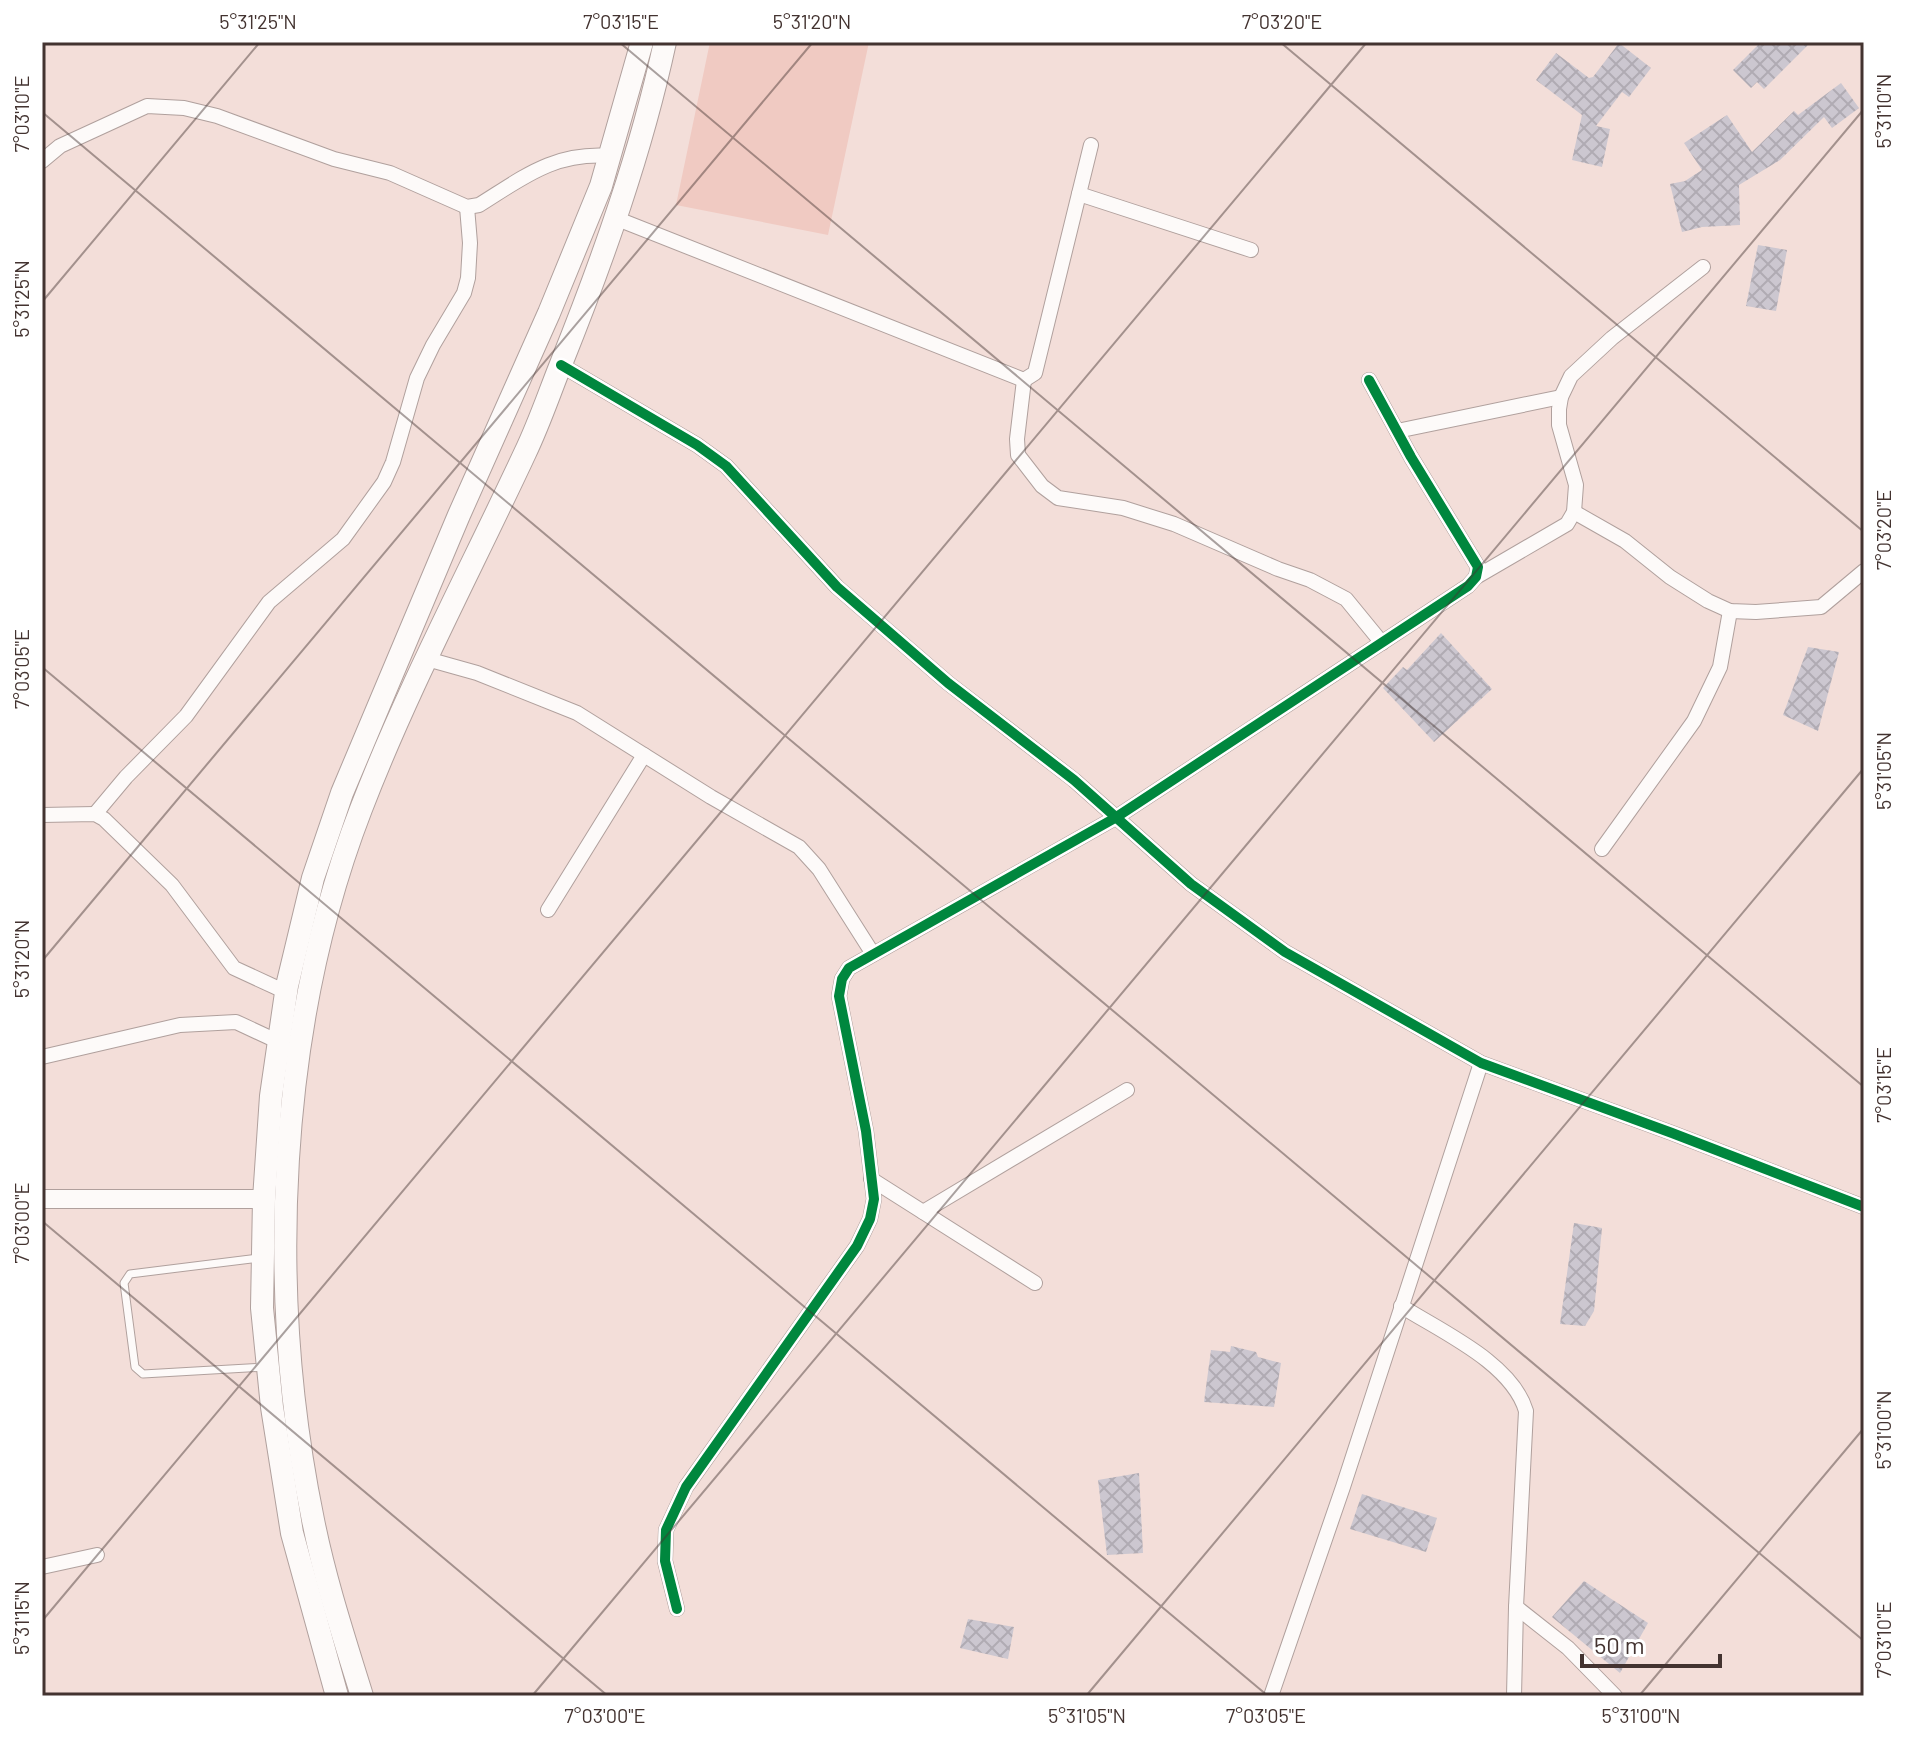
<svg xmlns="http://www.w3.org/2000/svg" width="1906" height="1738" font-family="Barlow,sans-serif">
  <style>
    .green { fill: #f0cac2 }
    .building { fill: url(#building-cross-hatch) }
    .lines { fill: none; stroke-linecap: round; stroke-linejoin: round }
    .service-casing { stroke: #b0a09d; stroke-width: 9 }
    .minor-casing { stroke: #b0a09d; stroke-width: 16 }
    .tertiary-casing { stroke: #b0a09d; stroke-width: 20 }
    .primary-casing { stroke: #b0a09d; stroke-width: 24 }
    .service { stroke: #fdfaf9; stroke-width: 7 }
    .minor { stroke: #fdfaf9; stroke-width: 14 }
    .tertiary { stroke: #fdfaf9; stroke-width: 18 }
    .primary { stroke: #fdfaf9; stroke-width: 22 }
    .cycleway-casing { stroke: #fff; stroke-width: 15 }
    .cycleway { stroke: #00873e; stroke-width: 10 }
    .ticks { fill: none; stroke: #433330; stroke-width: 2; stroke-opacity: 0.45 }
    .neatline { fill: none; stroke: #433330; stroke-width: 3 }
    .ticks-label { font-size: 20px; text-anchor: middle; fill: #433330 }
  </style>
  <defs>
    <pattern id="building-cross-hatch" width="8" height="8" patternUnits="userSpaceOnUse" patternTransform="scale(2)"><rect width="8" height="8" fill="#ccc7d0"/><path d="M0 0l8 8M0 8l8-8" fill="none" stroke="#b0abb3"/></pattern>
  </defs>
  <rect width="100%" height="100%" fill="#f3ded9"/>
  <path class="green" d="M 710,42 L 869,42 L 828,235 L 676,205 Z"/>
  <g class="building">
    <path d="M 1761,42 L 1811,42 L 1764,89 L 1757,82 L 1751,88 L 1733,70 Z"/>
    <path d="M 1619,43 L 1651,68 L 1629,97 L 1622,92 L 1596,126 L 1610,129 L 1602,167 L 1572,160 L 1582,115 L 1536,80 L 1556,53 L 1589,78 L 1593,77 Z"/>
    <path d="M 1841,83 L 1859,108 L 1832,128 L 1824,117 L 1780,160 L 1739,185 L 1740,225 L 1702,227 L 1682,232 L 1670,184 L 1685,181 L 1702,170 L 1684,143 L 1727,115 L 1752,152 L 1794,111 L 1798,115 Z"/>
    <path d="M 1758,245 L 1787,250 L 1776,311 L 1746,306 Z"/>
    <path d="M 1441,633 L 1492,689 L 1434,742 L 1383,688 L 1403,667 L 1407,670 Z"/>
    <path d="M 1808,647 L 1839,652 L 1818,731 L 1783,715 Z"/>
    <path d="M 1574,1223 L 1602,1228 L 1594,1311 L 1585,1326 L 1560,1324 Z"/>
    <path d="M 1231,1346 L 1256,1352 L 1258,1357 L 1281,1363 L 1274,1407 L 1204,1402 L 1211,1350 L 1230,1352 Z"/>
    <path d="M 1139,1473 L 1143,1553 L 1107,1555 L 1098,1480 Z"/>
    <path d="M 1362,1494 L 1437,1518 L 1426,1552 L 1350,1529 Z"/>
    <path d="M 1584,1581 L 1648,1623 L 1620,1673 L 1552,1617 Z"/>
    <path d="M 968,1619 L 1014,1627 L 1008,1659 L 960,1648 Z"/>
  </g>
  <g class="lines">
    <defs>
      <path id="service" d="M 259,1258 L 130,1274 L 124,1283 L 135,1367 L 143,1374 L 266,1367"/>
      <g id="minor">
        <path d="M 42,161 L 60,146 L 147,106 L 184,108 L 217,116 L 334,159 L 390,173 L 467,207 L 479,205 C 524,177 554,152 610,156"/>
        <path d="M 1079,194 L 1251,250"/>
        <path d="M 615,218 L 1024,380 L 1035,373 L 1091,145"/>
        <path d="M 561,365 L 697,445 L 726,466 L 837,587 L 948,683 L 1074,780 L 1191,884 L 1285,952 L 1481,1063 L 1672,1133 L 1864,1207"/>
        <path d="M 1024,380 L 1017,439 L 1018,455 L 1042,486 L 1058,498 L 1123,508 L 1174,524 L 1278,569 L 1310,580 L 1346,599 L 1382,643"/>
        <path d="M 1397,431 L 1561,397"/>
        <path d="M 1574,512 L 1625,541 L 1670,577 L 1708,601 L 1730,611 L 1756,612 L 1821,607 L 1864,571"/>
        <path d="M 1476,577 L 1567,524 L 1574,512 L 1576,485 L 1559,425 L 1559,409 L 1561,397 L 1571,376 L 1612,338 L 1703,267"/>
        <path d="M 427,659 L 477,673 L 577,713 L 711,797 L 799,847 L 819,869 L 873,954"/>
        <path d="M 95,814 L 126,777 L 186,716 L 269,602 L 343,539 L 384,482 L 393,462 L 417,378 L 433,345 L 464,293 L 468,278 L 470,243 L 467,207"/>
        <path d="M 42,815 L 95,814 L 104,819 L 172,885 L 234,968 L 286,992"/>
        <path d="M 1602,849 L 1694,721 L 1720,667 L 1730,611"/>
        <path d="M 548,910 L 644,755"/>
        <path d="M 42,1057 L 180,1025 L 236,1022 L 279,1042"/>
        <path d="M 871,1179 L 1035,1283"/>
        <path d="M 923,1212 L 1127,1090"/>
        <path d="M 1401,1306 C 1442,1332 1512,1363 1526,1411 L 1516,1607 L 1514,1696"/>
        <path d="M 42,1567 L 97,1555"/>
        <path d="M 1516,1607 L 1568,1648 L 1615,1696"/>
        <path d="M 677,1609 L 665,1561 L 666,1530 L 686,1487 L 857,1246 L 870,1219 L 874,1199 L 866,1131 L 839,996 L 842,979 L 849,968 L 1115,818 L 1468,586 L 1476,577 L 1478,567 L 1411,457 L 1369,380"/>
        <path d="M 1271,1696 L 1343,1487 L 1481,1063"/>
      </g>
      <path id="tertiary" d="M 42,1199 L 264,1199"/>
      <g id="primary">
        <path d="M 337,1696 L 292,1533 L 272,1407 L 262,1308 L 264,1199 L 271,1096 L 287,986 L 313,878 L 342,793 L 459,515 L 549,313 L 601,186 L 642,42"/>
        <path d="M 362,1696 C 344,1638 325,1580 313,1520 C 266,1292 277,1026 361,809 C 408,687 470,571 525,453 C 539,424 549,394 561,364 C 603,259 641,153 665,42"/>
      </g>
    </defs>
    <use href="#service" class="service-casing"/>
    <use href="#minor" class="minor-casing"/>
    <use href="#tertiary" class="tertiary-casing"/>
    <use href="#primary" class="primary-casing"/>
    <use href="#service" class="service"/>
    <use href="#minor" class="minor"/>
    <use href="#tertiary" class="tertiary"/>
    <use href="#primary" class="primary"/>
    <defs>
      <g id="cycleway">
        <path d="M 561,365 L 697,445 L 726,466 L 837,587 L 948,683 L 1074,780 L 1191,884 L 1285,952 L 1481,1063 L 1672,1133 L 1864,1207"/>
        <path d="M 677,1609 L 665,1561 L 666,1530 L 686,1487 L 857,1246 L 870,1219 L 874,1199 L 866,1131 L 839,996 L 842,979 L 849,968 L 1115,818 L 1468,586 L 1476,577 L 1478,567 L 1411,457 L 1369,380"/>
      </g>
    </defs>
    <use href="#cycleway" class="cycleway-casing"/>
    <use href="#cycleway" class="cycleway"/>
  </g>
  <path class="ticks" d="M 619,42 L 1864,1087M 1280,42 L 1864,532M 42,112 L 1864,1641M 42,302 L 260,42M 42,667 L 1268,1696M 42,961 L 813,42M 42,1221 L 608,1696M 42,1621 L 1367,42M 532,1696 L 1864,109M 1086,1696 L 1864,768M 1639,1696 L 1864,1428"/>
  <rect width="1906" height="1738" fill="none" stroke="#ffffff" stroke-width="88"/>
  <path d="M1582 1654v12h138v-12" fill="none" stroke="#433330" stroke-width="4"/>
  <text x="1594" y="1654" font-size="24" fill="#433330" stroke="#ffffff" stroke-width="6" paint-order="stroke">50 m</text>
  <rect x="44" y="44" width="1818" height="1650" class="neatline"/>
  <g class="ticks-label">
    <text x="258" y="29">5°31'25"N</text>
    <text x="621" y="29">7°03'15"E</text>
    <text x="812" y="29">5°31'20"N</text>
    <text x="1282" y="29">7°03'20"E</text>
    <text transform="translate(1884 111) rotate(-90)" y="7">5°31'10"N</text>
    <text transform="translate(22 114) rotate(-90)" y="7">7°03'10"E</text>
    <text transform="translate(22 299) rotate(-90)" y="7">5°31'25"N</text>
    <text transform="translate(1884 530) rotate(-90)" y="7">7°03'20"E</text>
    <text transform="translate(22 669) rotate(-90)" y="7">7°03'05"E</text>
    <text transform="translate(1884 771) rotate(-90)" y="7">5°31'05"N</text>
    <text transform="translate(22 959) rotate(-90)" y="7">5°31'20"N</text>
    <text transform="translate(1884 1085) rotate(-90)" y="7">7°03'15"E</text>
    <text transform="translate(22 1223) rotate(-90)" y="7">7°03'00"E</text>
    <text transform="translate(1884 1430) rotate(-90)" y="7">5°31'00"N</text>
    <text transform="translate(22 1618) rotate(-90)" y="7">5°31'15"N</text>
    <text transform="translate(1884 1640) rotate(-90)" y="7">7°03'10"E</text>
    <text x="605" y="1723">7°03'00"E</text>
    <text x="1087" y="1723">5°31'05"N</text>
    <text x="1266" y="1723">7°03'05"E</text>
    <text x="1641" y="1723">5°31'00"N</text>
  </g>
</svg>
